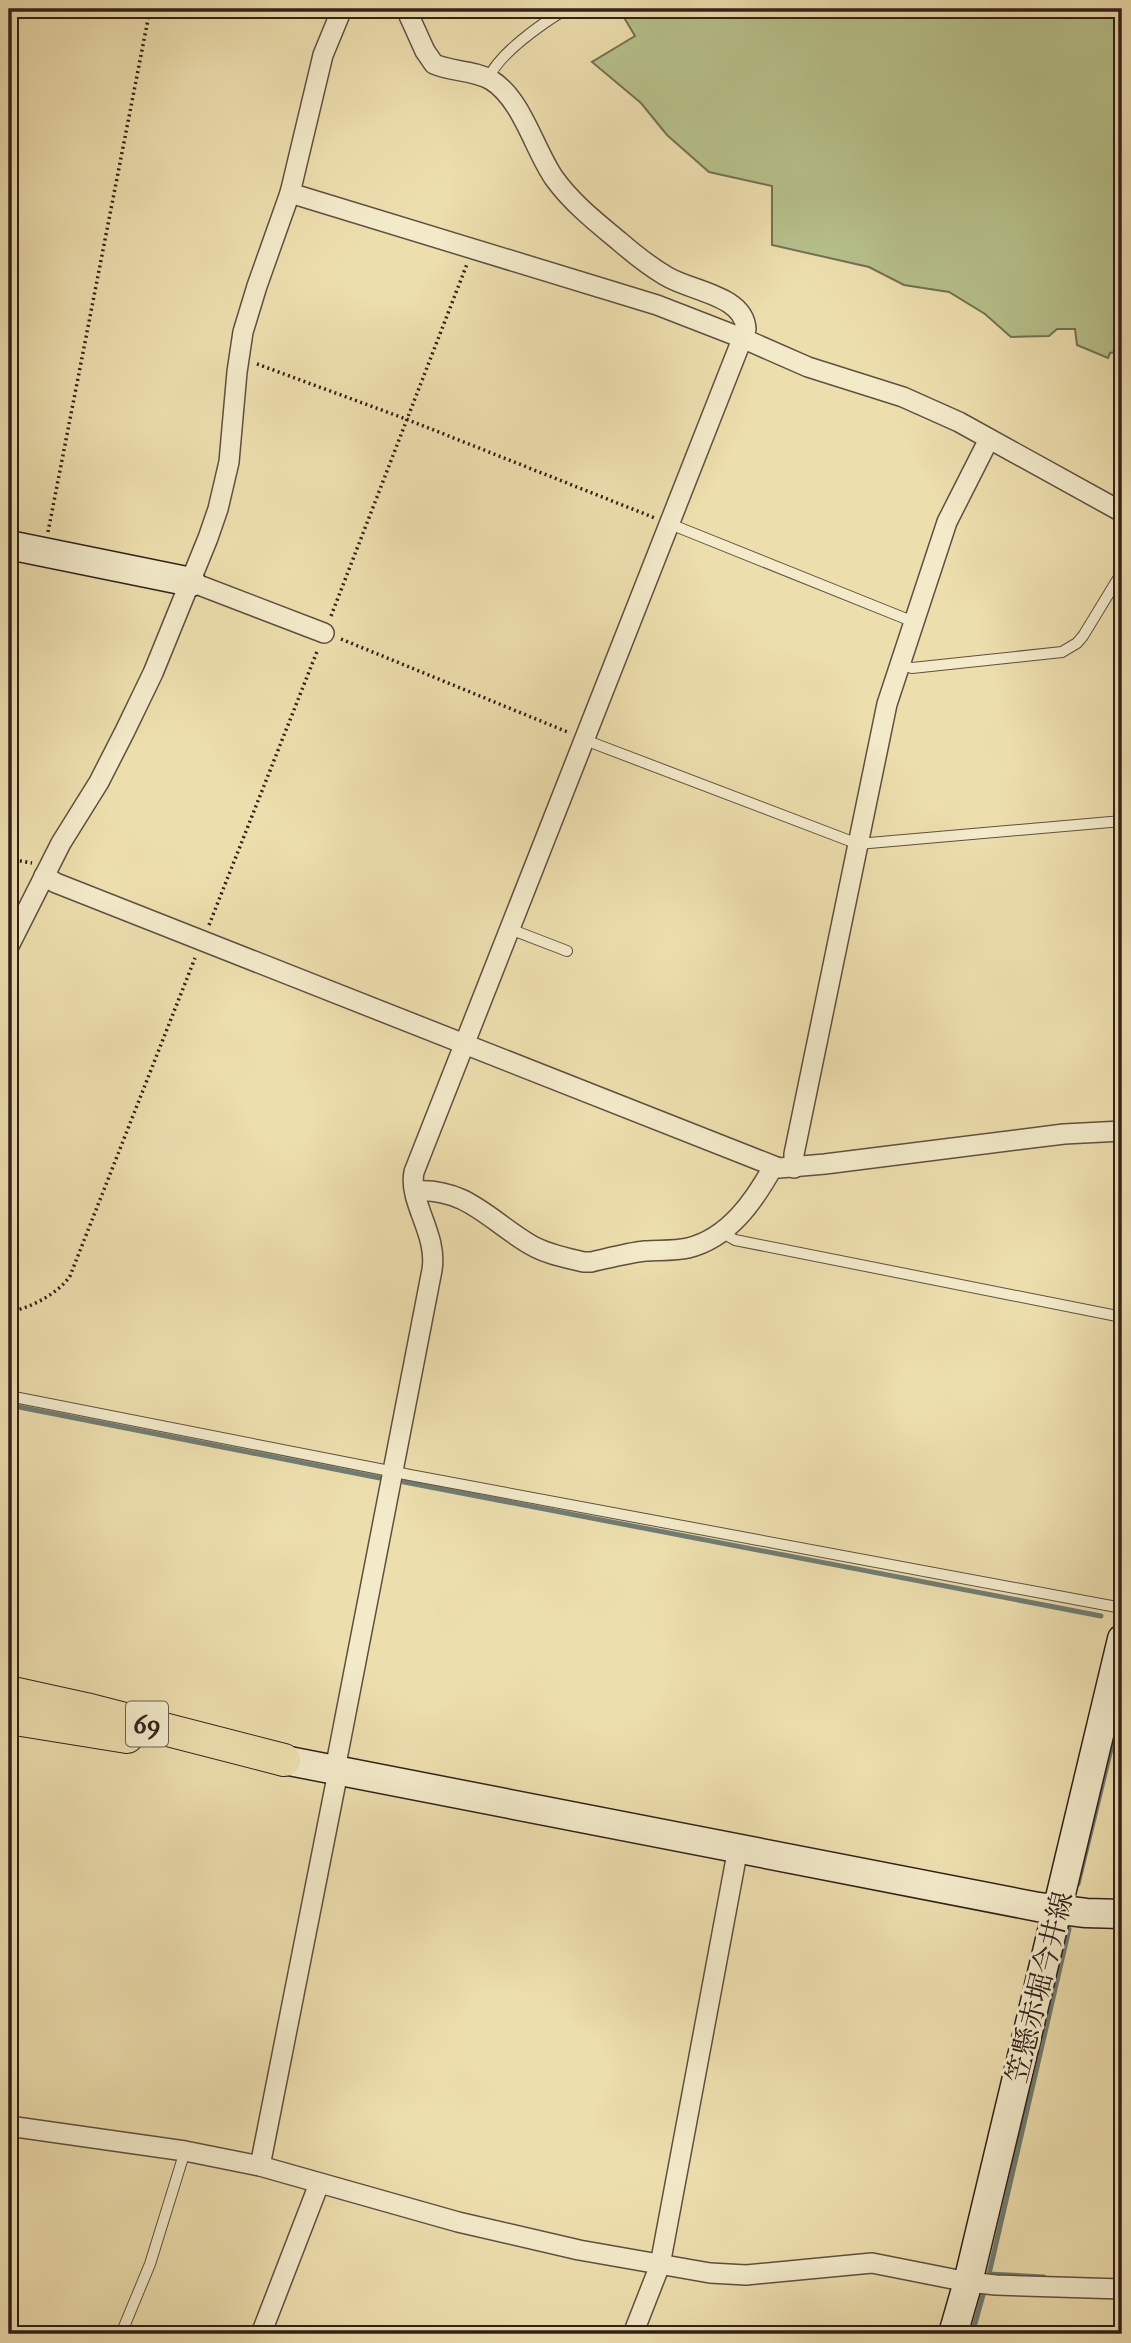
<svg xmlns="http://www.w3.org/2000/svg" width="1131" height="2343" font-family="'IM FELL Great Primer','Noto Serif JP',serif">
  <style>
    .green { fill: #b7c18b; stroke: #747152; stroke-width: 2 }
    .lines { fill: none; stroke-linecap: round; stroke-linejoin: round }
    .stream { stroke: #707d73; stroke-width: 5 }
    .lane-casing { stroke: #60503f; stroke-width: 12 }
    .street-casing { stroke: #60503f; stroke-width: 22 }
    .secondary-casing { stroke: #31211a; stroke-width: 31 }
    .primary-casing { stroke: #31211a; stroke-width: 34 }
    .path { stroke: #31211a; stroke-width: 3.5; stroke-dasharray: 2 3.5; stroke-linecap: butt }
    .lane { stroke: #f3eaca; stroke-width: 10 }
    .street { stroke: #f3eaca; stroke-width: 19 }
    .secondary { stroke: #f3eaca; stroke-width: 28 }
    .primary { stroke: #eddeae; stroke-width: 32 }
    .labels { text-anchor: middle; stroke-width: 6; stroke-linejoin: round; paint-order: stroke }
    .shield { fill: #f3eaca; stroke: #6b5d4f; stroke-width: 2 }
    .shield-label { font-size: 26px; font-weight: bold; fill: #31211a }
    .street-label { font-size: 28px; fill: #31211a; stroke: #f3eaca }
  </style>
  <rect width="100%" height="100%" fill="#eddeae"/>
  <filter id="stains"><feTurbulence type="fractalNoise" baseFrequency=".00286" numOctaves="4"/><feColorMatrix values="0 0 0 0 .2 0 0 0 0 .09 0 0 0 0 .02 0 0 0 .5 -.17"/></filter>
  <radialGradient id="worn" r=".72"><stop offset=".6" stop-color="#630" stop-opacity="0"/><stop offset="1" stop-color="#630" stop-opacity=".3"/></radialGradient>
  <path class="green" d="M 619,9 L 1122,9 L 1122,351 L 1110,353 L 1108,358 L 1077,345 L 1075,329 L 1057,329 L 1049,336 L 1011,337 L 985,314 L 949,292 L 904,285 L 869,267 L 772,245 L 772,186 L 709,172 L 667,135 L 641,103 L 592,62 L 635,36 Z"/>
  <g class="lines">
    <g class="stream">
      <path d="M 9,1405 L 380,1478"/>
      <path d="M 404,1482 L 1101,1616"/>
      <path d="M 1078,1884 L 1122,1704"/>
      <path d="M 1044,2277 L 989,2274 L 1069,1929"/>
      <path d="M 972,2334 L 983,2295"/>
    </g>
    <defs>
      <g id="lane">
        <path d="M 488,79 C 499,53 543,23 566,9"/>
        <path d="M 670,524 L 914,622"/>
        <path d="M 901,665 L 912,668 L 1062,652 L 1077,643 L 1083,636 L 1122,572"/>
        <path d="M 585,740 L 858,844 L 1122,821"/>
        <path d="M 510,929 L 567,951"/>
        <path d="M 721,1232 L 735,1240 L 1122,1317"/>
        <path d="M 9,1396 L 410,1475 L 1122,1608"/>
        <path d="M 121,2334 L 150,2264 L 185,2151"/>
      </g>
      <g id="street">
        <path d="M 290,193 L 657,305 L 742,338 L 808,367 L 903,397 L 959,422 L 1122,512"/>
        <path d="M 191,582 L 324,633"/>
        <path d="M 44,876 L 56,883 L 779,1168 L 825,1164 L 1064,1134 L 1122,1131"/>
        <path d="M 9,946 L 61,843 L 99,782 L 125,731 L 153,673 L 208,538 L 218,509 L 229,462 L 237,372 L 243,332 L 257,286 L 290,193 L 323,55 L 342,9"/>
        <path d="M 794,1168 L 794,1154 L 887,704 L 947,522 L 989,439"/>
        <path d="M 415,1191 C 466,1187 491,1222 531,1245 C 546,1254 567,1258 584,1262 L 591,1262 C 609,1258 627,1253 645,1251 C 659,1250 675,1251 688,1248 C 729,1238 754,1201 773,1167"/>
        <path d="M 9,2126 L 185,2151 L 260,2166 L 458,2222 L 579,2250 L 710,2273 L 746,2275 L 872,2263 L 968,2282 L 996,2285 L 1122,2289"/>
        <path d="M 260,2166 L 336,1782 L 337,1759 L 432,1270 C 438,1234 408,1202 414,1172 L 746,329 C 744,295 690,291 666,276 C 649,266 634,254 619,241 C 596,222 572,203 554,178 C 534,149 522,99 491,80 C 474,70 452,72 434,64 L 425,51 L 406,9"/>
        <path d="M 261,2334 L 319,2184"/>
        <path d="M 633,2334 L 660,2265 L 738,1848"/>
      </g>
      <g id="secondary">
        <path d="M 9,545 L 191,582"/>
        <path d="M 284,1760 L 1038,1907 L 1086,1913 L 1122,1914"/>
        <path d="M 953,2334 L 968,2282 L 1122,1639"/>
      </g>
      <g id="primary">
        <path d="M 9,1692 L 86,1709 L 284,1760"/>
        <path d="M 9,1718 L 127,1737"/>
      </g>
    </defs>
    <use href="#lane" class="lane-casing"/>
    <use href="#street" class="street-casing"/>
    <use href="#secondary" class="secondary-casing"/>
    <use href="#primary" class="primary-casing"/>
    <g class="path">
      <path d="M 257,364 L 406,419 L 655,518"/>
      <path d="M 48,532 L 150,9"/>
      <path d="M 331,616 L 467,264"/>
      <path d="M 341,639 L 570,733"/>
      <path d="M 9,859 L 32,863"/>
      <path d="M 209,925 L 318,649"/>
      <path d="M 9,1312 C 30,1308 58,1294 70,1276 L 195,958"/>
    </g>
    <use href="#lane" class="lane"/>
    <use href="#street" class="street"/>
    <use href="#secondary" class="secondary"/>
    <use href="#primary" class="primary"/>
  </g>
  <g class="labels">
    <rect class="shield" x="126" y="1701.5" width="42" height="45" rx="5"/>
    <g class="shield-label">
      <text x="147" y="1733">69</text>
    </g>
    <g class="street-label">
      <text transform="translate(1039 1987) rotate(-76)" y="10">笠懸赤堀今井線</text>
    </g>
  </g>
  <rect width="1131" height="2343" fill="none" stroke="#eddeae" stroke-width="35"/>
  <rect x="10" y="10" width="1110" height="2322" fill="none" stroke="#31211a" stroke-width="3.5"/>
  <rect x="18" y="18" width="1096" height="2308" fill="none" stroke="#31211a" stroke-width="2"/>
  <rect width="100%" height="100%" filter="url(#stains)"/>
  <rect width="100%" height="100%" fill="url(#worn)"/>
</svg>
